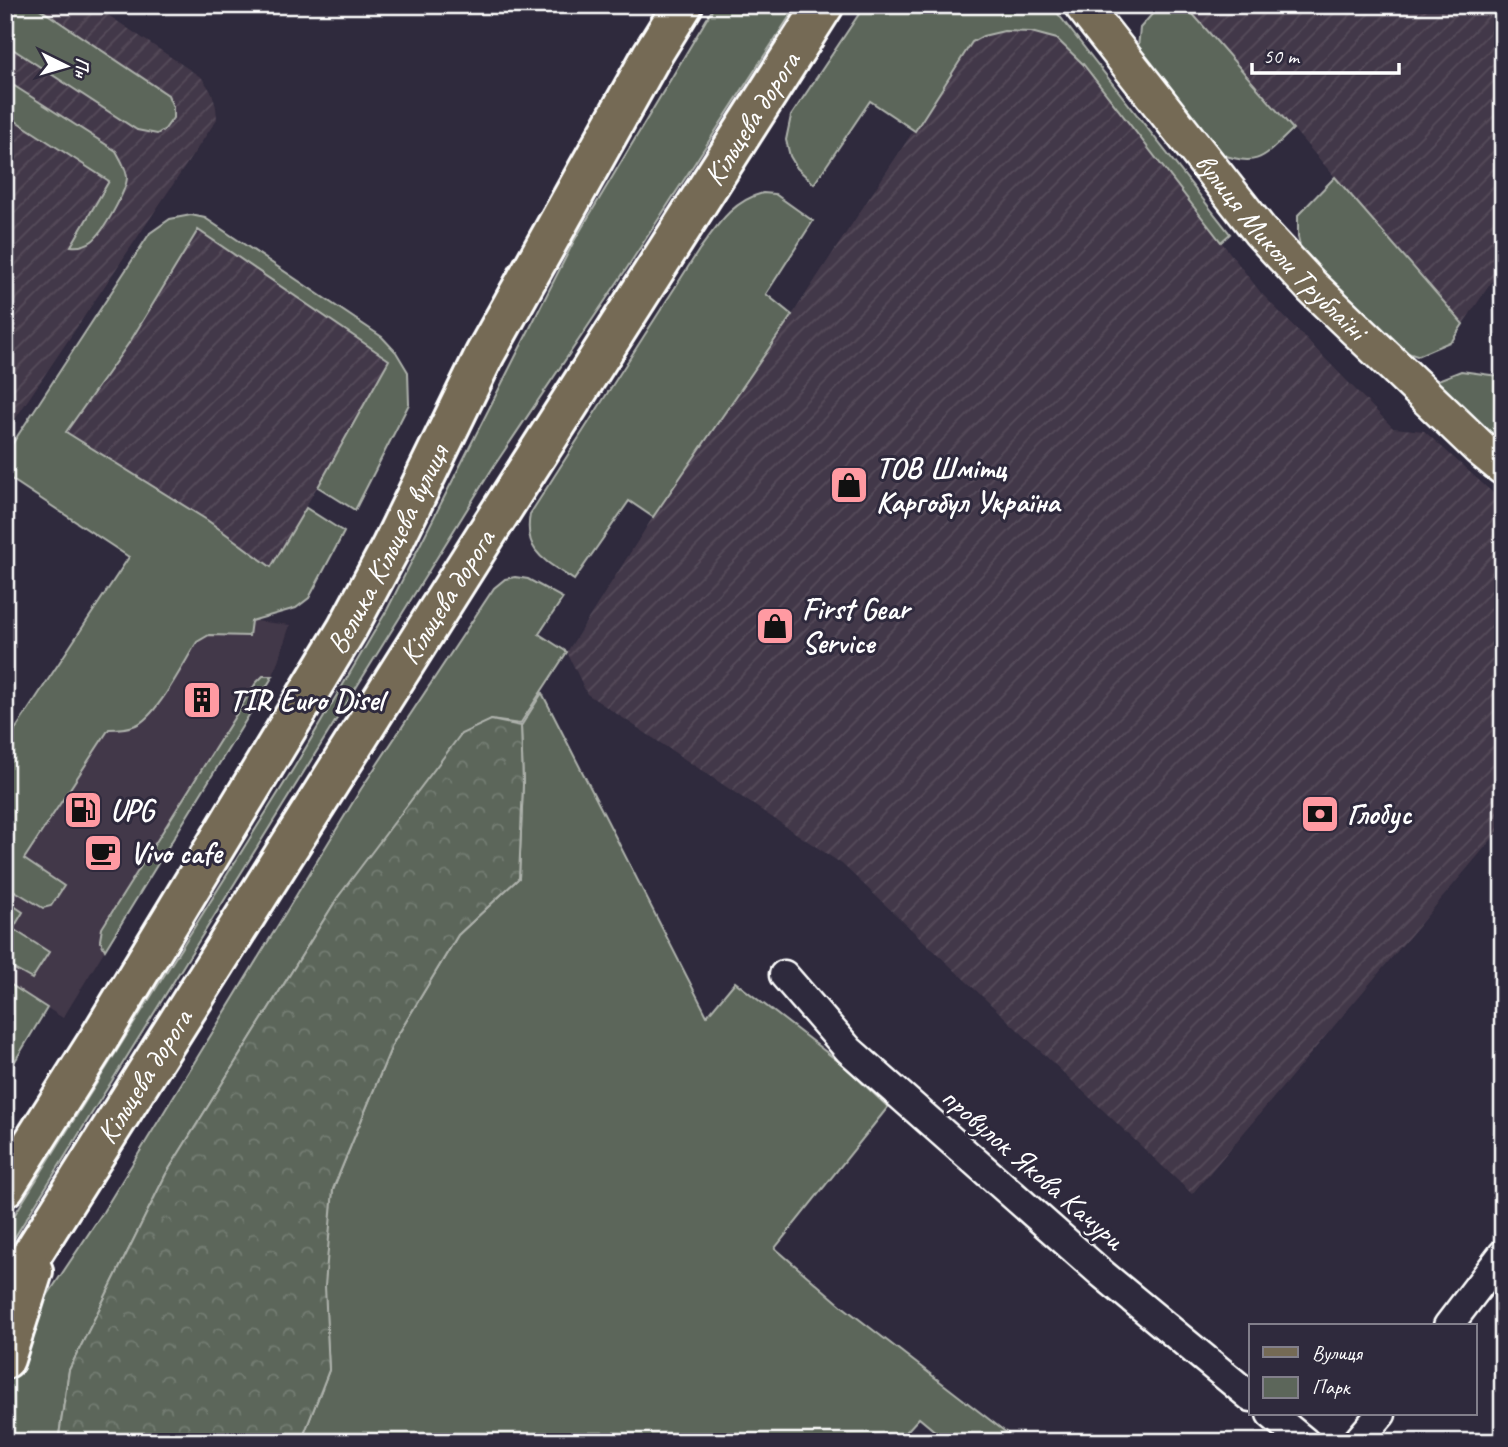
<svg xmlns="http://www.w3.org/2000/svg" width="1508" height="1447" font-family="Caveat,sans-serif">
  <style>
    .built { fill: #433849 }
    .industrial { fill: url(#industrial-furrows) }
    .green { fill: #5c665a; stroke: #aeb2ac; stroke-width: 2 }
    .forest { fill: url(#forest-crowns); stroke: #aeb2ac; stroke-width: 2 }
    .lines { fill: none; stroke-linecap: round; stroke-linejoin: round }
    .minor-casing { stroke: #fff; stroke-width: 33 }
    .major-casing { stroke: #fff; stroke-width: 40 }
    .highway-casing { stroke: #fff; stroke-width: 44 }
    .minor { stroke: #2f2a3d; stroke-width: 28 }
    .major { stroke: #756a55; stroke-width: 35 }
    .highway { stroke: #756a55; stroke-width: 38 }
    .labels { text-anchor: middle; stroke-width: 6; stroke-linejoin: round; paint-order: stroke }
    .street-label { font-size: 30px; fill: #fff; stroke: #2f2a3d }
    .poi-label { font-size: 30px; font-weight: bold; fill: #fff; stroke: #2f2a3d; text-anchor: start }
  </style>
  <defs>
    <pattern id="industrial-furrows" width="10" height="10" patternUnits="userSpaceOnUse" patternTransform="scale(1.75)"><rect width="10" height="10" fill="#433849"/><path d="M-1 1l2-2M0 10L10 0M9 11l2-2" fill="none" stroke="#564c5b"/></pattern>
    <pattern id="forest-crowns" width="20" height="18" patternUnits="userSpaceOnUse" patternTransform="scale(1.75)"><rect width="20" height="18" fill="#5c665a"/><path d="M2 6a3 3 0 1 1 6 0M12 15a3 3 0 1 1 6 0" fill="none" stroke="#747d73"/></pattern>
  </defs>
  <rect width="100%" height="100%" fill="#2f2a3d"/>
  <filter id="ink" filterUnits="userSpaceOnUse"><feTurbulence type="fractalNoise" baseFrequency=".0143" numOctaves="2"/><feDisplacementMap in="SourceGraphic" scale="14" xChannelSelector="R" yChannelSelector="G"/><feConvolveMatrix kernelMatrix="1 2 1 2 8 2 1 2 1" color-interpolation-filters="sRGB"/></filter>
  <g filter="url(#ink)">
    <path class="built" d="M 184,613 L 290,625 L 273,676 L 63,1018 L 5,981 L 5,888 Z"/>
    <g class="industrial">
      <path d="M 5,5 L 93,5 L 202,78 L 212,93 L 216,107 L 217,119 L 5,434 Z"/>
      <path d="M 1185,5 L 1503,5 L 1503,265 L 1463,324 Z"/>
      <path d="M 1004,31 L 1031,32 L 1057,39 L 1083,64 L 1261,293 L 1393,428 L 1424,431 L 1503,502 L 1503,826 L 1192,1194 L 842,864 L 587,694 L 567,652 L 653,517 L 792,315 L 972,42 L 983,36 Z"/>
      <path d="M 198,230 L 390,360 L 271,567 L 207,520 L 66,432 L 131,340 Z"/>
    </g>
    <g class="green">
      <path d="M 5,5 L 34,5 L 168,95 L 173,107 L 173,118 L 165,129 L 157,134 L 137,130 L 5,44 Z"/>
      <path d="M 715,5 L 797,5 L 627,268 L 492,469 L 5,1253 L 5,1230 L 295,766 L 387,610 L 574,241 Z"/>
      <path d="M 865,5 L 1051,5 L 1230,234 L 1221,242 L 1083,64 L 1057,39 L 1031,32 L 1004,31 L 983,36 L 972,42 L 915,131 L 870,101 L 814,184 L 797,168 L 790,156 L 786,140 L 791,116 Z"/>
      <path d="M 1160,5 L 1185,5 L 1293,129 C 1264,157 1258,169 1218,153 L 1138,48 L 1140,28 Z"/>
      <path d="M 5,80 L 116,151 C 121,160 126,167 127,177 C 127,190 103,233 92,241 C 85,246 79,247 71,246 L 109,181 L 5,114 Z"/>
      <path d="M 1335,177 L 1463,324 L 1452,341 L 1417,356 L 1396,349 L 1302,254 L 1298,237 L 1298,215 Z"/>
      <path d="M 763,193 L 775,194 L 813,221 L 766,294 L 792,315 L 653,517 L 629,501 L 574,580 C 546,561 523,553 530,514 L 699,250 C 717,226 732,201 763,193 Z"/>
      <path d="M 191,215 L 205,218 L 382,337 L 396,352 L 408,372 L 409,404 L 355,510 L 318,487 L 389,360 L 198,230 L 131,340 L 66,432 L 207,520 L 271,567 L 306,508 L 344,532 L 309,598 L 296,608 L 251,621 L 249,636 L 209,635 L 197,642 C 184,662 157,717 136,725 C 127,729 118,729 109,729 L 24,859 L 64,886 L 51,906 L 43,908 L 15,891 L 8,902 L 23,912 L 13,929 L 49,952 L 32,979 L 5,964 L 5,745 L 129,557 L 5,475 L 5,455 L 150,233 L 170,219 Z"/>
      <path d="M 1461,371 L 1498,376 L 1503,379 L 1503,450 L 1425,385 Z"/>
      <path d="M 515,577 L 528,579 L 563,598 L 539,634 L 567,652 L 520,724 L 491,720 L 338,897 L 166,1174 L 69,1370 L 58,1442 L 5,1442 L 5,1359 L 103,1212 L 361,789 L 494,588 L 505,579 Z"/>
      <path d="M 263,676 L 273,676 L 105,950 L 100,940 L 102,928 L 256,683 Z"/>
      <path d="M 542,693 L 707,1016 L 735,982 L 843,1065 L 888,1107 L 775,1248 L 842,1306 L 1016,1440 L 1015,1442 L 948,1442 L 919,1418 L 897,1442 L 889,1436 L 883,1442 L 301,1442 L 329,1370 L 324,1278 L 333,1189 L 393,1043 L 458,935 L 519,878 L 523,784 L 521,726 Z"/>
      <path d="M 5,981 L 47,1008 L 9,1071 L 5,1068 Z"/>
    </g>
    <path class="forest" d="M 491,720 L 521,726 L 523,784 L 519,878 L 458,935 L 393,1043 L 333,1189 L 325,1286 L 329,1370 L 301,1442 L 58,1442 L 69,1370 L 166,1174 L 338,897 L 461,734 Z"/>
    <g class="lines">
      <defs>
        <g id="minor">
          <path d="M 784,975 L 849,1050 L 1100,1272 L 1251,1397"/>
          <path d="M 1448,1326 L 1503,1254"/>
          <path d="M 1271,1414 L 1305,1442"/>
          <path d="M 1357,1442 L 1381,1414"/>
        </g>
        <g id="major">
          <path id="s1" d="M 1082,5 L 1260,231 L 1312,287 L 1481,449 L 1503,467"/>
        </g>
        <g id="highway">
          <path id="s2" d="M 5,1187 L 97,1042 L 347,629 L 391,547 L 485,354 L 652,55 L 683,5"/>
          <path id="s3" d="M 5,1297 L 485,536 L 824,5"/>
          <path d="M 5,1359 L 33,1271"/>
        </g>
      </defs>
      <use href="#minor" class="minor-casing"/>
      <use href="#major" class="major-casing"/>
      <use href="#highway" class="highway-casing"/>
      <use href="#minor" class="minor"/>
      <use href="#major" class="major"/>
      <use href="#highway" class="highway"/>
    </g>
  </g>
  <defs>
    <symbol id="shop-square" viewBox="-11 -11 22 22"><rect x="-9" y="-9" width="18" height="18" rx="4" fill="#ff9aa2" stroke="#2f2a3d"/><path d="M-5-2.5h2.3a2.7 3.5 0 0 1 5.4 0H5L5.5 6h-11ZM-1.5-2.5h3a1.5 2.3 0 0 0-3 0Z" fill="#111"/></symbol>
    <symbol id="building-square" viewBox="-11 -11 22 22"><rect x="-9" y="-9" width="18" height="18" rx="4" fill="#ff9aa2" stroke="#2f2a3d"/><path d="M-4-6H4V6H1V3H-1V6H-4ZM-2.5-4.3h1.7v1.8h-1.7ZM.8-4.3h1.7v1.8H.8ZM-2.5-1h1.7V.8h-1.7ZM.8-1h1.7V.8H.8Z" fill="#111"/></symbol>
    <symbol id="fuel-square" viewBox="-11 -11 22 22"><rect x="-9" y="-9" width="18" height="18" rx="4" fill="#ff9aa2" stroke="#2f2a3d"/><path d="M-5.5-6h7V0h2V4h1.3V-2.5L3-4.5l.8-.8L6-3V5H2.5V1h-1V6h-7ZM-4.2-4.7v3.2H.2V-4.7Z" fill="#111"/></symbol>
    <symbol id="bank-square" viewBox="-11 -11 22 22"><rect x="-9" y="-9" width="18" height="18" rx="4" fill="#ff9aa2" stroke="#2f2a3d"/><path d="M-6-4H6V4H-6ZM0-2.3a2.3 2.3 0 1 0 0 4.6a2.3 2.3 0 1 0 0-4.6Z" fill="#111"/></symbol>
    <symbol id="cafe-square" viewBox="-11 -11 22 22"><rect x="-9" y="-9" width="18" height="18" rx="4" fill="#ff9aa2" stroke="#2f2a3d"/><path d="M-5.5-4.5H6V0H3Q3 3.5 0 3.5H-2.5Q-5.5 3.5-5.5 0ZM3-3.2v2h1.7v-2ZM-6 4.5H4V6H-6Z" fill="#111"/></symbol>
  </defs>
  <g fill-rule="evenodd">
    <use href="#shop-square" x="827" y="463" width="44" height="44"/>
    <use href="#shop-square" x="753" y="604" width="44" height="44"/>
    <use href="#building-square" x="180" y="678" width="44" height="44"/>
    <use href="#fuel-square" x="61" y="788" width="44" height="44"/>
    <use href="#bank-square" x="1298" y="792" width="44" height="44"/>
    <use href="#cafe-square" x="81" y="831" width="44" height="44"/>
  </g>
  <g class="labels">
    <g class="street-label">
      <text dy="10" stroke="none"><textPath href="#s3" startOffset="1395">Кільцева дорога</textPath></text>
      <text dy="10" stroke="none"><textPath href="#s1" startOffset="313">вулиця Миколи Трублаїні</textPath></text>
      <text dy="10" stroke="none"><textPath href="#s2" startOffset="744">Велика Кільцева вулиця</textPath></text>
      <text dy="10" stroke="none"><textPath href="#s3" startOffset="828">Кільцева дорога</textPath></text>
      <text dy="10" stroke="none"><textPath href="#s3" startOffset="261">Кільцева дорога</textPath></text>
      <text transform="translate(1033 1168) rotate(41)" y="10">провулок Якова Качури</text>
    </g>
    <g class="poi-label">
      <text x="876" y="478">ТОВ Шмітц<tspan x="876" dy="34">Каргобул Україна</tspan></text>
      <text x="802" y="619">First Gear<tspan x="802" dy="34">Service</tspan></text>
      <text x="229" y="710">TIR Euro Disel</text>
      <text x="110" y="820">UPG</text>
      <text x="1347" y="824">Глобус</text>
      <text x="130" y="863">Vivo cafe</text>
    </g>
  </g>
  <rect width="1508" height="1447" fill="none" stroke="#2f2a3d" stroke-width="28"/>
  <rect x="14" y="14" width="1480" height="1419" fill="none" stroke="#fff" stroke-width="2.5" filter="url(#ink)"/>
  <rect x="1249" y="1324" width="228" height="91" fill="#2f2a3d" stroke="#827f8b" stroke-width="2"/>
  <rect x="1263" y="1347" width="35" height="10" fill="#756a55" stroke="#827f8b" stroke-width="2"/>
  <text x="1312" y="1360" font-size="21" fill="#ffffff">Вулиця</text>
  <rect x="1263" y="1377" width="35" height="21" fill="#5c665a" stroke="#827f8b" stroke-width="2"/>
  <text x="1312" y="1394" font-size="21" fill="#ffffff">Парк</text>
  <g transform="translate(66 66) rotate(95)" stroke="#2f2a3d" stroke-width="5" paint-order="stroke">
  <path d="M0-5L12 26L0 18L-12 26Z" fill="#ffffff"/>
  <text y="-10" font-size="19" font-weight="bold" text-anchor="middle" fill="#ffffff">Пн</text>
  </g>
  <path d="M1252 63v10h147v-10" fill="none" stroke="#ffffff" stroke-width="3.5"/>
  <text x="1263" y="63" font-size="21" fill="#ffffff" stroke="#2f2a3d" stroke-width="5" paint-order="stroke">50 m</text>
</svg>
